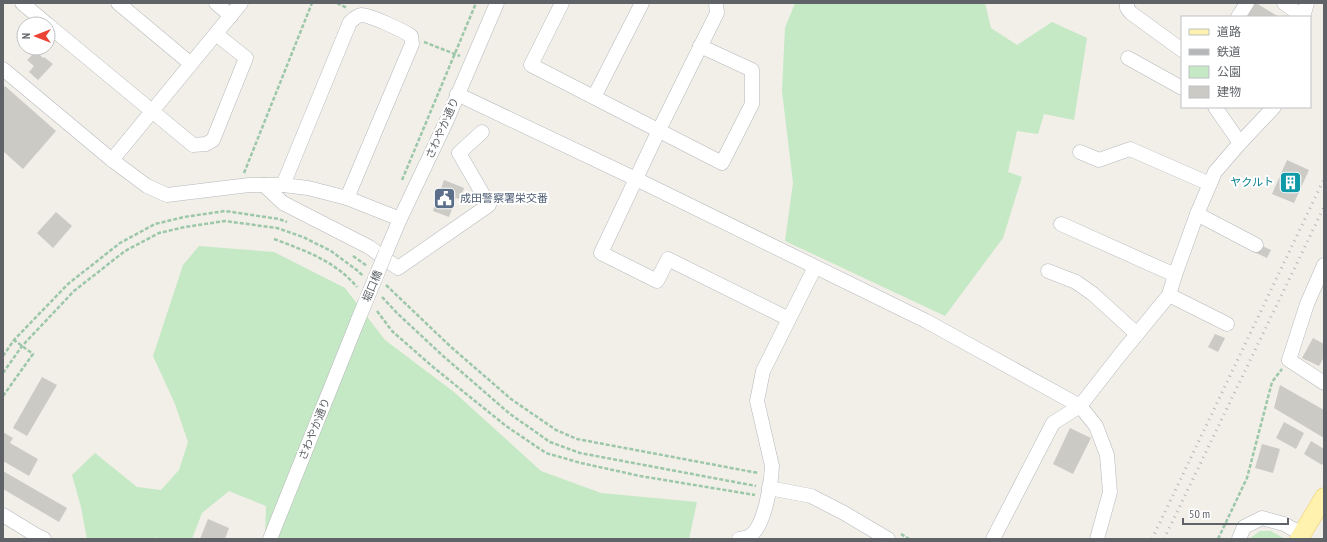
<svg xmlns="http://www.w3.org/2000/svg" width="1327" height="542" font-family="'PT Sans Narrow','Noto Sans JP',sans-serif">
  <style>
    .green { fill: #c5e8c5 }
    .building { fill: #cccac5 }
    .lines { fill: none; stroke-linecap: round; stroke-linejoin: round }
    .minor-casing { stroke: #b5b8bc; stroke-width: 15 }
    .major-casing { stroke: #f2c960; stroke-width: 19 }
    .path { stroke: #9cc7a9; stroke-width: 2.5; stroke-dasharray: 4 2; stroke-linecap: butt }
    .minor { stroke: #fff; stroke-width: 14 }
    .major { stroke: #fff2af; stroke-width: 18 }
    .rail { stroke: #b6b7b8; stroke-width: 3; stroke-dasharray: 1 5; stroke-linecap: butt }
    .minor-bridge-casing { stroke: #b5b8bc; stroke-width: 15; stroke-linecap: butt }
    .minor-bridge { stroke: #fff; stroke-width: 14 }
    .labels { text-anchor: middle; stroke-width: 4; stroke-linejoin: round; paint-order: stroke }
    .street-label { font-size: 11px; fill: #5f6368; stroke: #fff }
    .culture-label { font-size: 11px; fill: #0d838f; stroke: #fff; text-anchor: end }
    .service-label { font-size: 11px; fill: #4e5e75; stroke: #fff; text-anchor: start }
  </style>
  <rect width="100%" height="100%" fill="#f1efe8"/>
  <g class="green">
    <path d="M 795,3 L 985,3 L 991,28 L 1017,45 L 1052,22 L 1087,38 L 1074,120 L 1044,114 L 1038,134 L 1017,131 L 1008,172 L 1022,177 L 1003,238 L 945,316 L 785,241 L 793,183 L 782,91 L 785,28 Z"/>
    <path d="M 199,246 L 274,252 L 345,288 L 385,340 L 454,392 L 541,471 L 601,493 L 697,502 L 689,539 L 265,539 L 266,506 L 229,491 L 202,513 L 192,539 L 161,539 L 156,537 L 155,539 L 87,539 L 81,507 L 72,475 L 95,453 L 137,487 L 161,490 L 179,470 L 188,442 L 175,404 L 153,356 L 183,265 Z"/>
    <path d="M 1260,531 L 1271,531 L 1285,539 L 1249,539 Z"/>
  </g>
  <g class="building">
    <path d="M 1255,3 L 1256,3 L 1279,17 L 1247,17 Z"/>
    <path d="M 36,51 L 43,58 L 44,57 L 53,64 L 38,80 L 29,72 L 34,66 L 27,60 Z"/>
    <path d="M 5,86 L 56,131 L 23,169 L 3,151 L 3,88 Z"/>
    <path d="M 1287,160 L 1309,170 L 1294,203 L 1272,194 Z"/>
    <path d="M 444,180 L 464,188 L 460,199 L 456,198 L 449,217 L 433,211 Z"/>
    <path d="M 56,212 L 72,226 L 53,248 L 37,233 Z"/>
    <path d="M 1258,244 L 1271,250 L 1267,258 L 1254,252 Z"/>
    <path d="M 1215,334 L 1225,338 L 1218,352 L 1208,347 Z"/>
    <path d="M 1313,338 L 1324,344 L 1324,357 L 1319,366 L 1302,358 Z"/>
    <path d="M 42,377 L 57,385 L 27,436 L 13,428 Z"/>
    <path d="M 1280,385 L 1324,410 L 1324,438 L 1274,408 Z"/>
    <path d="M 1284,422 L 1304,433 L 1296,449 L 1276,438 Z"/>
    <path d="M 1070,428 L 1091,438 L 1073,474 L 1053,464 Z"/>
    <path d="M 3,432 L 13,438 L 10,443 L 38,459 L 29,476 L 3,461 Z"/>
    <path d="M 1311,441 L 1324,449 L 1324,461 L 1322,465 L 1304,454 Z"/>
    <path d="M 1262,444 L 1280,449 L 1273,473 L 1255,468 Z"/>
    <path d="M 3,471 L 67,508 L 59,522 L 3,489 Z"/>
    <path d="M 208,519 L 229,528 L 225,539 L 200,539 Z"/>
  </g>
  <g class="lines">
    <defs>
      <g id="minor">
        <path d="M 22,3 L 47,24"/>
        <path d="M 118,3 L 191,64"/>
        <path d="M 216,3 L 231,16"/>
        <path d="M 562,3 L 531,65 L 722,163 L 752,104 L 752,70 L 700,46"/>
        <path d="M 716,3 L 717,13 L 659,130 L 601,253 L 657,281 L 668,259 L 789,319"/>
        <path d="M 1127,3 L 1127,8 L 1131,13 L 1182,50"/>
        <path d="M 1284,3 L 1303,17"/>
        <path d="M 1238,17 L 1247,3"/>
        <path d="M 1303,17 L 1307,3"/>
        <path d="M 48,25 L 193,145 L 206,144 L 213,140 L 246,58 L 216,34"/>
        <path d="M 1128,58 L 1182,88"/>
        <path d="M 3,69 L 112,160 L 147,186 L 167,195 L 249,185 L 283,185 L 308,188 L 347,198 L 400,219"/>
        <path d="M 457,94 L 636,179 L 926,321 L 1080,406 L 1096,426 L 1107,455 L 1110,492 L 1097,539"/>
        <path d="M 594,97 L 642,3"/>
        <path d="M 1215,107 L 1240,143"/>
        <path d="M 1080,152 L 1099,160 L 1130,149 L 1210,184"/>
        <path d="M 112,160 L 241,3"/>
        <path d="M 264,185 L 283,203 L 369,247 L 398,268 L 489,205 L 459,153 L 482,132"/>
        <path d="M 283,185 L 350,22 C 353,20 356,16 361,15 C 370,15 402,30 411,36 L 412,44 L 347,198"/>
        <path d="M 1197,214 L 1256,245"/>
        <path d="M 1061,224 L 1175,275"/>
        <path d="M 386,252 L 400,219 L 446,122 L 497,3"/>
        <path d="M 1048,271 L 1076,282 L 1093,294 L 1137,334"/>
        <path d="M 1169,295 L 1227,324"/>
        <path d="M 1324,383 L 1289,360 L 1307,304 L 1324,265"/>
        <path d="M 769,488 L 811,496 L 844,513 L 888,539"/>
        <path d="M 3,515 L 34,534 L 44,539"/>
        <path d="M 270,539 L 358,320"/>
        <path d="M 739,539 C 742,538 746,538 748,537 C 765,529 771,483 772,466 L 757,401 L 763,371 L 815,267"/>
        <path d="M 993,539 L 1053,423 L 1080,406 L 1119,356 L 1169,295 L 1175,275 L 1197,214 L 1215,172 L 1240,143 L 1274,107"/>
        <path d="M 1239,539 L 1244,527 L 1262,518 L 1284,524 L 1302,534"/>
      </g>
      <path id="major" d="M 1299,539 L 1324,497"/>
    </defs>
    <use href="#minor" class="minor-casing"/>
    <use href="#major" class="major-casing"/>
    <g class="path">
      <path d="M 337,3 L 347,8"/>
      <path d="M 424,42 L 460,56"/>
      <path d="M 244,173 L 312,3"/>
      <path d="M 402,180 L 476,3"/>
      <path d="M 274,239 C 306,251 335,261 357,287"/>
      <path d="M 353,256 L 367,266"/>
      <path d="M 386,285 L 451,347 L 511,399 L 556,430 L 577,439 L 758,473"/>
      <path d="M 382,297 L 398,314 L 442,355 L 510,414 L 550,442 L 580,453 L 756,486"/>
      <path d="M 377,311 L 392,331 L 433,367 L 506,426 L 546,453 L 581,463 L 640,476 L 755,495"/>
      <path d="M 3,356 L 14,340 L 68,284 L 120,243 L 155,224 L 184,217 L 225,211 L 279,219 L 287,222"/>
      <path d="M 3,373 L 22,346 L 74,291 L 125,251 L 159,233 L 185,227 L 225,221 L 277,228 L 303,237 L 331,251 L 358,271 L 363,276"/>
      <path d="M 3,396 L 33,354 L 14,340"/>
      <path d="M 901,534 L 909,539"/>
      <path d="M 1218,539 L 1247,478 L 1272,382 L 1282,369"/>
    </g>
    <use href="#minor" class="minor"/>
    <use href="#major" class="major"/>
    <g class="rail">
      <path d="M 1152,539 L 1324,179"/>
      <path d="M 1164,539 L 1324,207"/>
    </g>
    <defs>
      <path id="minor-bridge" d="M 358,320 L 386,252"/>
    </defs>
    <use href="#minor-bridge" class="minor-bridge-casing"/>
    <use href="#minor-bridge" class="minor-bridge"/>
  </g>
  <defs>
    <symbol id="building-square" viewBox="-11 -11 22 22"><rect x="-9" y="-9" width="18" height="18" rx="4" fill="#0f9aa8" stroke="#fff"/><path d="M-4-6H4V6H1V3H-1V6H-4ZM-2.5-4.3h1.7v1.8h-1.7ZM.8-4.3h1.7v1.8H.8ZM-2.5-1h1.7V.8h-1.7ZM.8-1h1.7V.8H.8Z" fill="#fff"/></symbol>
    <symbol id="civic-square" viewBox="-11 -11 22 22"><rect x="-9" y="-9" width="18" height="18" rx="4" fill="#5c6f8a" stroke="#fff"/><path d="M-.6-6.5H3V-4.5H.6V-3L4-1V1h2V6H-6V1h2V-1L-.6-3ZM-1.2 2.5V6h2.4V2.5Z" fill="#fff"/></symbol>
  </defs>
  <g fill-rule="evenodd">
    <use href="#building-square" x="1278" y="170" width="25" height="25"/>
    <use href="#civic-square" x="432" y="186" width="25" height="25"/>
  </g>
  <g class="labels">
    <g class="street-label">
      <text transform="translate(442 128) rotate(-66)" y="4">さわやか通り</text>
      <text transform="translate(372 286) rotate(-67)" y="4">堀口橋</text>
      <text transform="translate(314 429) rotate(-68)" y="4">さわやか通り</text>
    </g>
    <g class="culture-label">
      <text x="1274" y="186">ヤクルト</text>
    </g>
    <g class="service-label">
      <text x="460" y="202">成田警察署栄交番</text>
    </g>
  </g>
  <rect width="1327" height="542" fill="none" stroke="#5f6368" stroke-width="8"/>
  <rect x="1181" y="16" width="130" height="92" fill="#ffffff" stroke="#bfc1c3"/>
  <rect x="1189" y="29" width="20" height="6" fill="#fff2af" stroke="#bfc1c3"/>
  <text x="1217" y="36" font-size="12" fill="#5f6368">道路</text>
  <rect x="1189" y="49" width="20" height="6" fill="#b6b7b8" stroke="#bfc1c3"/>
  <text x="1217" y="56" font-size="12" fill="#5f6368">鉄道</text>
  <rect x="1189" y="66" width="20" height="12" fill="#c5e8c5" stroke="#bfc1c3"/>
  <text x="1217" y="76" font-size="12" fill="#5f6368">公園</text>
  <rect x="1189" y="86" width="20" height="12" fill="#cccac5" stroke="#bfc1c3"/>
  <text x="1217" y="96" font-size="12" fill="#5f6368">建物</text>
  <g transform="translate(36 36) rotate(270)"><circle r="19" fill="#ffffff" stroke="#bfc1c3"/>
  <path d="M0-3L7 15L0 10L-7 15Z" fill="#ea4335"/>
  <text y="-6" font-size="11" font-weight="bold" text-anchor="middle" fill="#5f6368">N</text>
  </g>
  <path d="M1183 518v6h105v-6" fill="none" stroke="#5f6368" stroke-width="2"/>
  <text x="1189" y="518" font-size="12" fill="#5f6368" stroke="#ffffff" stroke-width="3" paint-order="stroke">50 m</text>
</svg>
